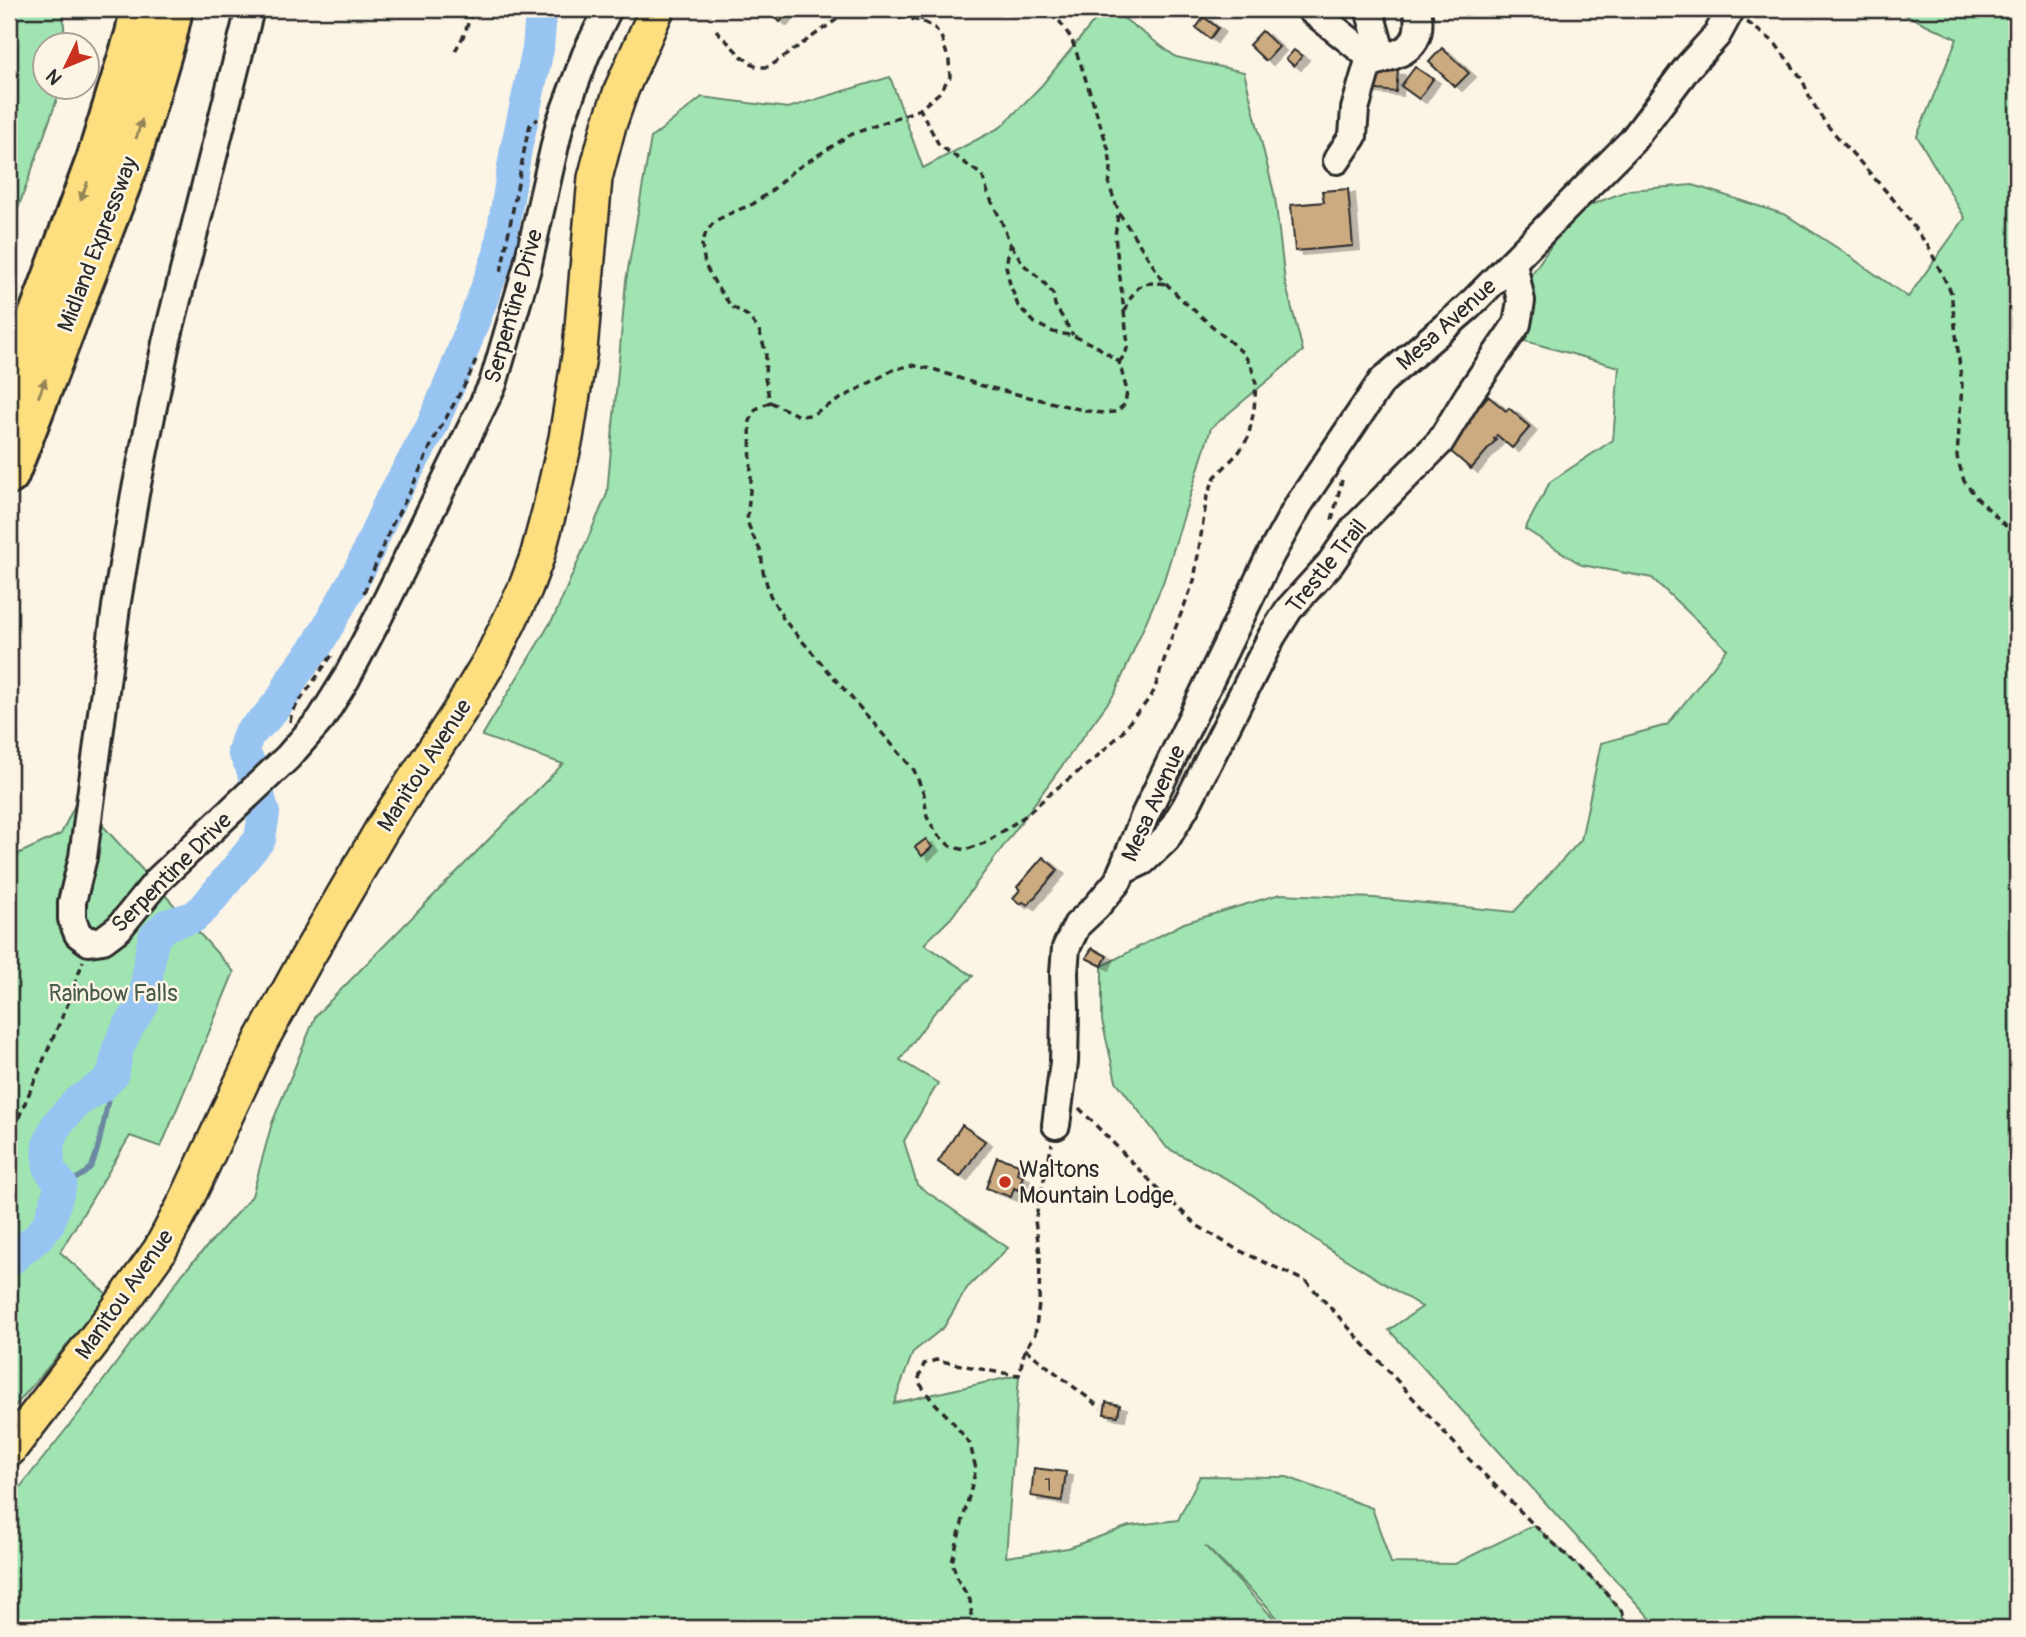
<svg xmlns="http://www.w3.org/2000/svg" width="2026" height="1637" font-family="Pangolin,sans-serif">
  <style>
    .green { fill: #a0e5b1; stroke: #66886e; stroke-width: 2 }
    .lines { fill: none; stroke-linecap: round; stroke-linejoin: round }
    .stream { stroke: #6c87a2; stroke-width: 5 }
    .river { stroke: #98c4f2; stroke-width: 32 }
    .building { fill: #cdab80; stroke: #2b2b2b; stroke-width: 2; filter: url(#shadow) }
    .minor-casing { stroke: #2b2b2b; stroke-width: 32 }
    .major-casing { stroke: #2b2b2b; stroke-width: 38 }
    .highway-casing { stroke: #2b2b2b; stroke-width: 44 }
    .path { stroke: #2b2b2b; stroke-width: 3.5; stroke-dasharray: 7 5; stroke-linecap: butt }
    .minor { stroke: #fcf5e5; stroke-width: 26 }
    .major { stroke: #fedf80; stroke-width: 33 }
    .highway { stroke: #fedf80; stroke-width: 38 }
    .oneway { fill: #948556 }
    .poi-dot { fill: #c8321e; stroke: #fcf5e5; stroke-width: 2.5 }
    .labels { text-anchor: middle; stroke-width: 5; stroke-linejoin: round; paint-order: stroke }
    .number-label { font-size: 19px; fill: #544b40 }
    .street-label { font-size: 23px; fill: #2b2b2b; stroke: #fcf5e5 }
    .park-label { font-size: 23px; fill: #485a4c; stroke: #fcf5e5 }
    .poi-label { font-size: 23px; fill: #2b2b2b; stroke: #fcf5e5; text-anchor: start }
  </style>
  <defs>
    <filter id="shadow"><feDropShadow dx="7" dy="4" stdDeviation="0" flood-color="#0004"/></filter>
  </defs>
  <rect width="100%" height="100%" fill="#fcf5e5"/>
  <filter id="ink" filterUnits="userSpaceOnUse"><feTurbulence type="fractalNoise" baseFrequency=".0143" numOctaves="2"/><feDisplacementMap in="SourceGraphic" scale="14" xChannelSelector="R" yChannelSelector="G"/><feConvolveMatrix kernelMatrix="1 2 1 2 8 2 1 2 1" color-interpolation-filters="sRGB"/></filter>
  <g filter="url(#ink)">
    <g class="green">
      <path d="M 9,9 L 63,9 L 65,45 L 46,46 L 46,88 L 61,88 L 9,234 Z"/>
      <path d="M 1104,9 L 1111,9 L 1176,57 L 1244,72 L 1275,197 L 1285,282 L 1303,351 L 1211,428 L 1163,583 L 1115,693 L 951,918 L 924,944 L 973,976 L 934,1013 L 900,1060 L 938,1083 L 904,1141 L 917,1185 L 1008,1248 L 967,1288 L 944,1327 L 913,1352 L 894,1403 L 1019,1375 L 1006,1557 L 1068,1548 L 1129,1526 L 1178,1520 L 1200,1476 L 1287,1477 L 1372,1508 L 1391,1563 L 1455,1564 L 1534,1525 L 1604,1590 L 1622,1612 L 1625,1628 L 1286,1628 L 1265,1604 L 1205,1546 L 1283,1628 L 9,1628 L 9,1501 L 80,1412 L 184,1272 L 252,1196 L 272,1123 L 316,1015 L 563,764 L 482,736 L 555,615 L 607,494 L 626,281 L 651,138 L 702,97 L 788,108 L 890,77 L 923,168 L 1001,127 L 1042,85 Z"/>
      <path d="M 1902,9 L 2017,9 L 2017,1628 L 1659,1628 L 1389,1330 L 1422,1307 L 1323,1245 L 1237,1184 L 1167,1148 L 1116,1081 L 1102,1021 L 1102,966 L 1184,923 L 1280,894 L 1374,898 L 1514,912 L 1581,840 L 1601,743 L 1667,725 L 1727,649 L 1652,578 L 1582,565 L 1525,529 L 1550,482 L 1613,440 L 1619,367 L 1518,339 L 1529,278 L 1575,211 L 1629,190 L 1693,185 L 1786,215 L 1839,249 L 1908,297 L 1965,218 L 1917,136 L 1957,39 L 1902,13 Z"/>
      <path d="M 78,798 L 234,972 L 161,1147 L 130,1136 L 60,1252 L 109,1296 L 9,1413 L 9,858 L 61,834 Z"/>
    </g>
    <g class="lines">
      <path class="stream" d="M 61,1184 C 72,1181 83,1177 90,1168 C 99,1157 109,1093 113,1075"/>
      <path class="river" d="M 9,1261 L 37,1238 L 49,1223 L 61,1184 L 49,1169 L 48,1145 L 57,1124 L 77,1102 L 103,1085 L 113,1075 L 118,1048 L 128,1027 L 143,1005 L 151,951 L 154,937 L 166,925 L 194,917 L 205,907 L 260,839 L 264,813 L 251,766 L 243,751 L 248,735 L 266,718 L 283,697 L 293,677 L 316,647 L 336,612 L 361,567 L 387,507 L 431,428 L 454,374 L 499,254 L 516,149 L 538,49 L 541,13 L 544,9"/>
    </g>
    <g class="building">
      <path d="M 778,9 L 788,9 L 790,11 L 780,22 L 772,15 Z"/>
      <path d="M 1204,17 L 1218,28 L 1210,39 L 1196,28 Z"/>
      <path d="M 1262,31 L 1279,47 L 1266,61 L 1249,45 Z"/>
      <path d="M 1442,48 L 1469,73 L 1455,87 L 1429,62 Z"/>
      <path d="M 1294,50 L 1302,56 L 1294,66 L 1286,59 Z"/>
      <path d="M 1415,67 L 1433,79 L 1419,99 L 1401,86 Z"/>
      <path d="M 1375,68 L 1398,71 L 1396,92 L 1368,89 Z"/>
      <path d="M 1348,189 L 1353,246 L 1295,251 L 1291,205 L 1324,202 L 1322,191 Z"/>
      <path d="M 1488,396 L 1506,411 L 1509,408 L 1530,427 L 1512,448 L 1497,435 L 1494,439 L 1496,440 L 1471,469 L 1448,449 L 1470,423 L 1468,420 Z"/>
      <path d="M 926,839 L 932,847 L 922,856 L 915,847 Z"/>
      <path d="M 1043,857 L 1058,870 L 1028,905 L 1023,902 L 1020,904 L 1013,898 L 1020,890 L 1017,887 Z"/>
      <path d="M 1092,948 L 1107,956 L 1102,966 L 1086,958 Z"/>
      <path d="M 962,1125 L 985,1141 L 960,1177 L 938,1162 Z"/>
      <path d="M 997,1157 L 1019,1164 L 1017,1174 L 1023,1176 L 1018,1190 L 1014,1188 L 1011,1197 L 986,1188 Z"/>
      <path d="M 1106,1402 L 1120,1405 L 1118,1416 L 1104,1414 Z"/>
      <path d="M 1034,1468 L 1066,1472 L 1062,1501 L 1031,1496 Z"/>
    </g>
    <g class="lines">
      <defs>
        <g id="minor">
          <path d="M 250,9 L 166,343 L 135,494 L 116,607 L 83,857 L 72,902 L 72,919 L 78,934 L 89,942 L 103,940 L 119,928 L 158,880 L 288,757 L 321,719 L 346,679 L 378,618 L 493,384 L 527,268 L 560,123 L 586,54 L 608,9"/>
          <path d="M 1310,9 L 1369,56 L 1383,59"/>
          <path d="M 1369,9 L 1383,59"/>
          <path d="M 1337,160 L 1353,136 L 1355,109 L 1368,64 C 1401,53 1425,50 1417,9"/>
          <path d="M 1122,871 L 1143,861 L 1166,839 L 1186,806 L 1272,636 L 1289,609 L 1330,564 L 1355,528 L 1440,442 L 1468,396 L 1517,324 L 1521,301 L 1513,263"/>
          <path d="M 1056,1125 L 1064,1062 L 1065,1009 L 1064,973 L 1066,948 L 1077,925 L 1096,907 L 1118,881 L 1145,815 L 1237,624 L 1270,556 L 1299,504 L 1382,381 L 1468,307 L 1632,141 L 1688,67 L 1717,35 L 1730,11 L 1728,9"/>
        </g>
        <path id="major" d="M 9,1450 L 115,1313 L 160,1250 L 185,1203 L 261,1041 L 304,963 L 382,829 L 461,709 L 492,657 L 525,589 L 537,557 L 549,512 L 566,438 L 580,350 L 595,178 L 609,125 L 622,88 L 657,9"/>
        <g id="highway">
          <path d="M 9,394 L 96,160 L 135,34 L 140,9"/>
          <path d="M 9,475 L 130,161 L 167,36 L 173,9"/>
        </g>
      </defs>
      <use href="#minor" class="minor-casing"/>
      <use href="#major" class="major-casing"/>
      <use href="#highway" class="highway-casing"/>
      <g class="path">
        <path d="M 921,21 L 924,9"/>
        <path d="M 1747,22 L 1774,42 L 1802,79 L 1811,100 L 1826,124 L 1893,199 L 1928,246 L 1951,292 L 1962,385 L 1957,457 L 1964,481 L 1976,497 L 2017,537"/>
        <path d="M 716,30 L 741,56 L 757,67 L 769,67 L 843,15 L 864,10 L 921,21 L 934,27 L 941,36 L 949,61 L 950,77 L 939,93 L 920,109 L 850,135 L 793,171 L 771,191 L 753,204 L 733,212 L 715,221 L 706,232 L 702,245 L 705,265 L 716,285 L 731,306 L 748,316 L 759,330 L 766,353 L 765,378 L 770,402"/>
        <path d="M 455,51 L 464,35 L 473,9"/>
        <path d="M 1118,215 L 1115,236 L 1128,345 L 1125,355 L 1119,362"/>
        <path d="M 1011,245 L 1024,265 L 1042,280 L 1053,294 L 1055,305 L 1073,335"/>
        <path d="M 501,272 L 526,141 L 530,125 L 538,119"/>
        <path d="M 1125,311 C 1135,286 1140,280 1167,284"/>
        <path d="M 770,402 L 756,409 L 750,421 L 751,481 L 747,521 L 753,536 L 761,552 L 763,571 L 770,595 L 784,620 L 914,770 L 924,794 L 927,817 L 937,834 L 950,846 L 965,850 L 987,842 L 1025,816 L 1052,792 L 1092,761 L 1122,733 L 1133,717 L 1145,704 L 1154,691 L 1171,639 L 1194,581 L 1207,496 L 1215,477 L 1239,452 L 1248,438 L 1254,410 L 1256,384 L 1251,365 L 1243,353 L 1180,298 L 1162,279 L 1119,213 L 1109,185 L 1111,169 L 1109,151 L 1081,65 L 1071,38 L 1051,9"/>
        <path d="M 770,402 L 799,416 L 811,415 L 893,370 L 911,365 L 936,370 L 979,385 L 1087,411 L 1103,413 L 1116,412 L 1125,404 L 1127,391 L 1119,362 L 1098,347 L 1074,336 L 1053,332 L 1035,323 L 1018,306 L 1010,284 L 1006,266 L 1010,244 L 1001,220 L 989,196 L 982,175 L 939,145 L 920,109"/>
        <path d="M 1332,520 L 1342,480"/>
        <path d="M 364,593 L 392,525 L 410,492 L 433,441 L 468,379 L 477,357"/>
        <path d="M 290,722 L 292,712 L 332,655"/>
        <path d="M 1079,1108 L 1167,1198 L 1198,1226 L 1236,1249 L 1307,1282 L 1466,1456 L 1534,1525 L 1604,1590 L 1622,1612 L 1628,1628"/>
        <path d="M 9,1140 L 69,1001 L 83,961"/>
        <path d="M 1025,1349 L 1101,1408"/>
        <path d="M 973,1628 L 970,1600 L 958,1580 L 952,1562 L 976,1469 L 970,1444 L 952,1421 L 931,1399 L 918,1381 L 924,1364 L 936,1360 L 996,1372 L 1019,1375 L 1025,1349 L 1035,1334 L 1039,1304 L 1040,1254 L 1035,1221 L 1052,1144"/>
      </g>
      <use href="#minor" class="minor"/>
      <use href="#major" class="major"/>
      <use href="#highway" class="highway"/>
    </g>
    <defs><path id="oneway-solid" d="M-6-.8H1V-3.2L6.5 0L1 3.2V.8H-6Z" transform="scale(1.75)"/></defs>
    <g class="oneway">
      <use href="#oneway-solid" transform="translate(139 129) rotate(-73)"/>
      <use href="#oneway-solid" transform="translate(84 191) rotate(111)"/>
      <use href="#oneway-solid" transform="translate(42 388) rotate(-69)"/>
    </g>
  </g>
  <circle class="poi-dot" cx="1005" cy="1182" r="7"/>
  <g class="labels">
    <g class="number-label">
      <text x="1048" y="1491">1</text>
    </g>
    <g class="street-label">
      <text transform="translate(97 244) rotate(-69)" y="8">Midland Expressway</text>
      <text transform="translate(513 306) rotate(-74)" y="8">Serpentine Drive</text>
      <text transform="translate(1446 324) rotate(-42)" y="8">Mesa Avenue</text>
      <text transform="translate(1326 566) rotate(-51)" y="8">Trestle Trail</text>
      <text transform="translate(424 765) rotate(-57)" y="8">Manitou Avenue</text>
      <text transform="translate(1153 803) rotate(-66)" y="8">Mesa Avenue</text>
      <text transform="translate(171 872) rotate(-45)" y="8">Serpentine Drive</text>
      <text transform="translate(124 1294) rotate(-55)" y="8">Manitou Avenue</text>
    </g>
    <g class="park-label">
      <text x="113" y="1001">Rainbow Falls</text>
    </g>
    <g class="poi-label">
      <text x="1019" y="1177">Waltons<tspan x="1019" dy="26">Mountain Lodge</tspan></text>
    </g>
  </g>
  <rect width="2026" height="1637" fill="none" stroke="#fcf5e5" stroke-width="35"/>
  <rect x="18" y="18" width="1991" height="1602" fill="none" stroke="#2b2b2b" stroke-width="2.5" filter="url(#ink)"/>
  <g transform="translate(66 66) rotate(227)"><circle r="33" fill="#fcf5e5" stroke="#a8a49b" stroke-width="2"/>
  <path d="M0-5L12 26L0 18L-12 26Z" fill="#c8321e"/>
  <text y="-10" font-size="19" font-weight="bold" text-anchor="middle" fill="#2b2b2b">N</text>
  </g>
</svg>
